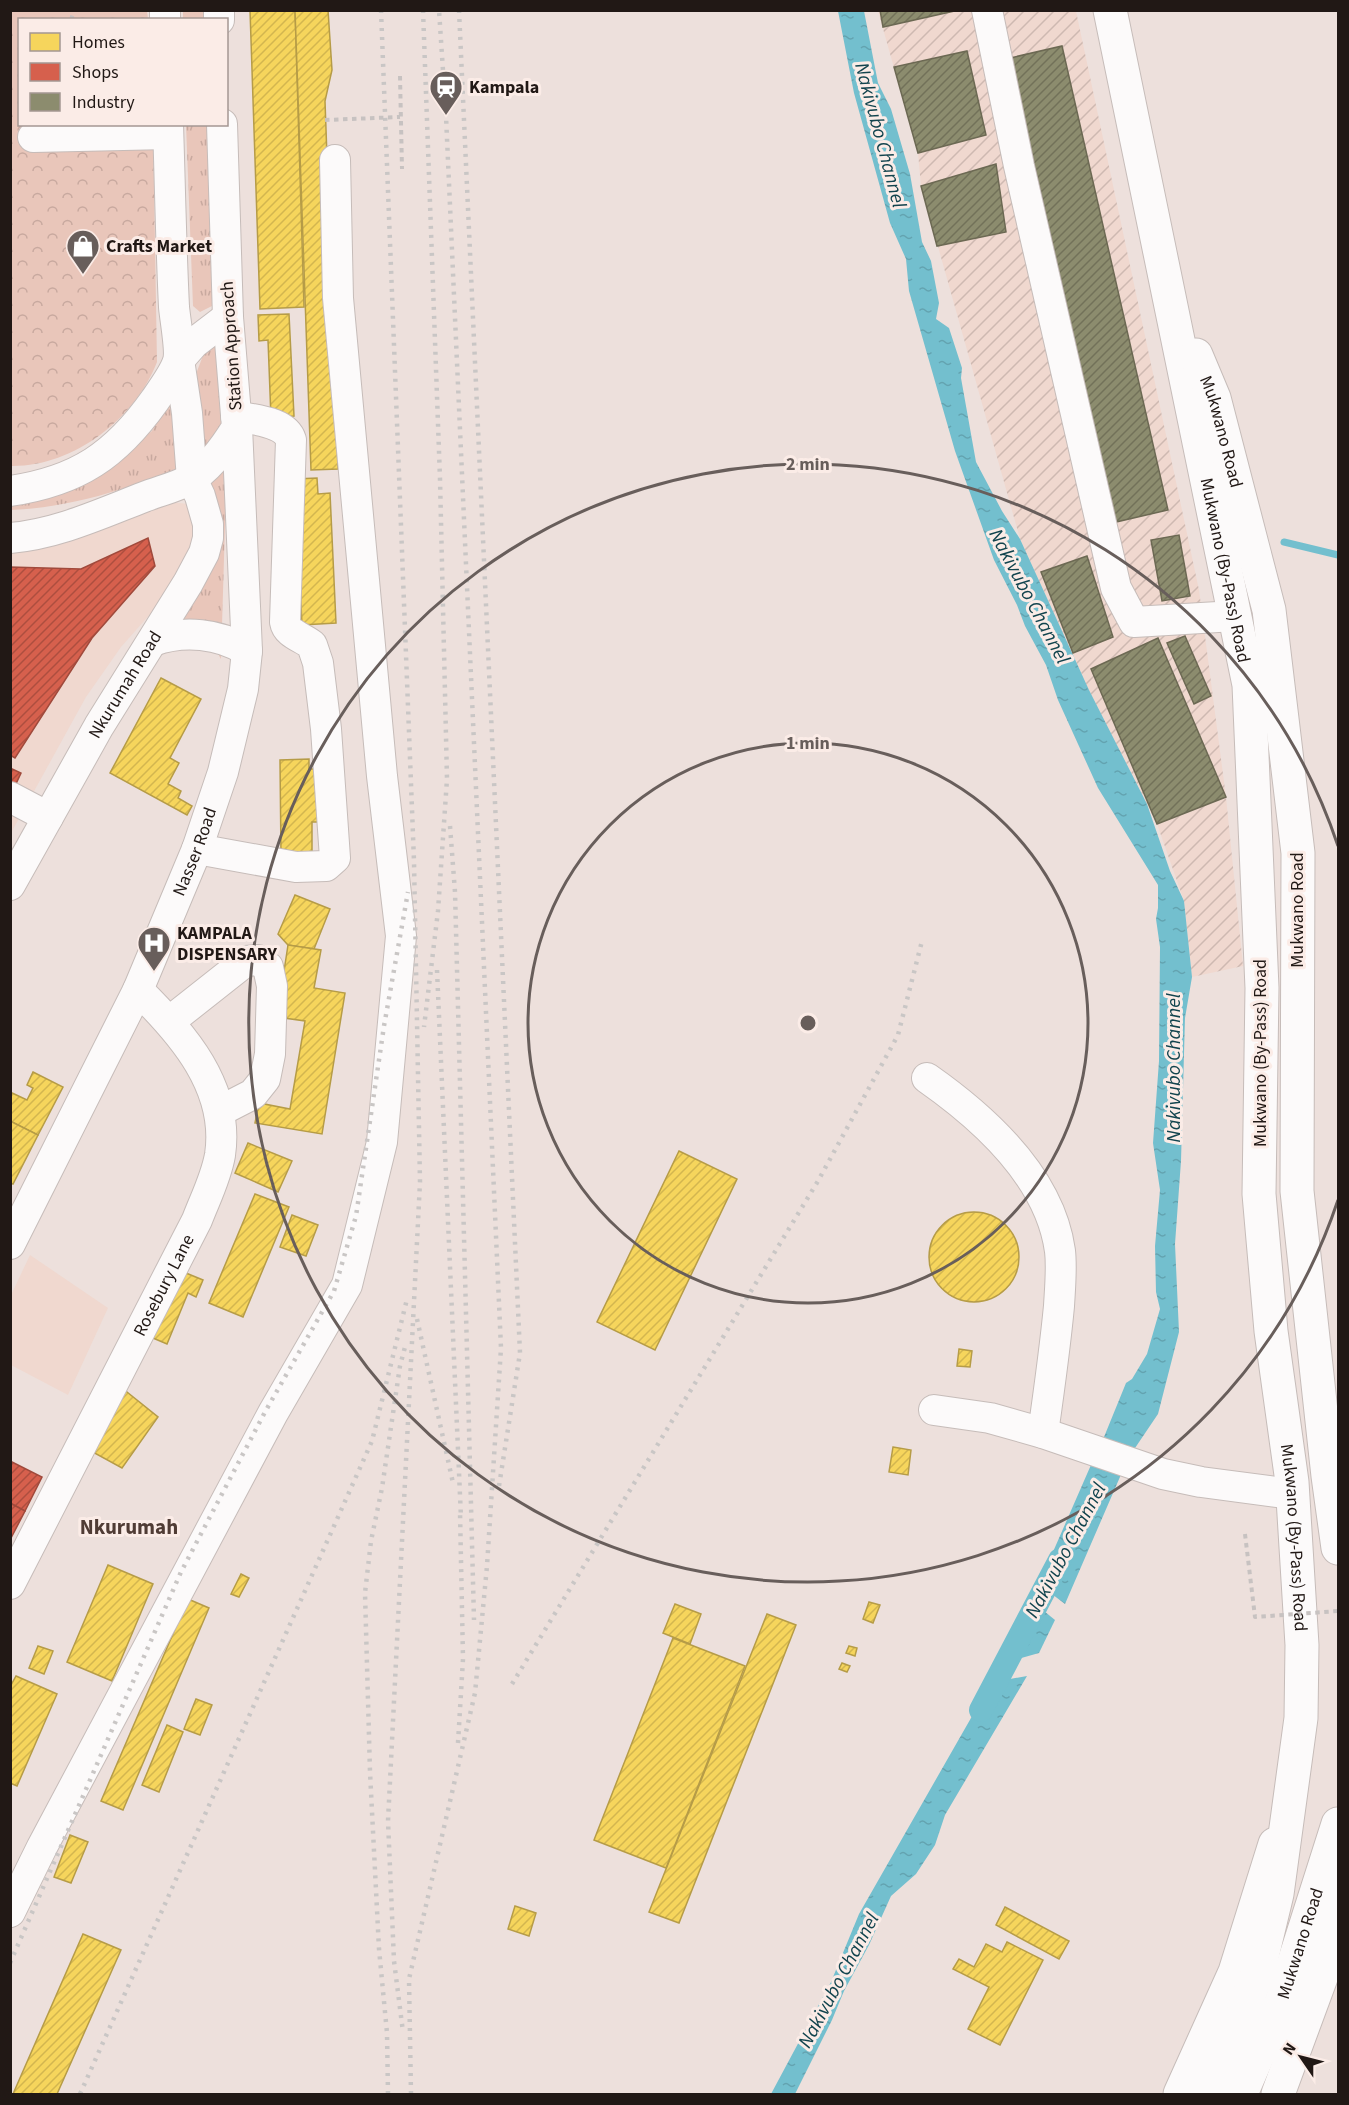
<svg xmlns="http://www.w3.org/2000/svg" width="1349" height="2105" font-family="'Source Sans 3',sans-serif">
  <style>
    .built { fill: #f0d8cf }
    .industrial { fill: url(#industrial-furrows) }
    .grass { fill: url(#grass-tufts) }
    .forest { fill: url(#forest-crowns) }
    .water { fill: url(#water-ripples) }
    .homes { fill: url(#homes-hatch); stroke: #b69c47; stroke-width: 1.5 }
    .shops { fill: url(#shops-hatch); stroke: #a04a3c; stroke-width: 1.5 }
    .industry { fill: url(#industry-hatch); stroke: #6c6953; stroke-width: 1.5 }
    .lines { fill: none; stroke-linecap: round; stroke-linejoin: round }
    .stream { stroke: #73bfce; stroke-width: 7 }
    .canal { stroke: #73bfce; stroke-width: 24 }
    .minor-casing { stroke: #c6bcb9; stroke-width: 32 }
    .major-casing { stroke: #c6bcb9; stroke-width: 35 }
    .highway-casing { stroke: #c6bcb9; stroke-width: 35 }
    .path { stroke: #c7c2c1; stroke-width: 4; stroke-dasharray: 4.5 4.5; stroke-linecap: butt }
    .minor { stroke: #fcfafa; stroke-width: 30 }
    .major { stroke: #fcfafa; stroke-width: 33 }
    .highway { stroke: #fcfafa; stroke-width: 33 }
    .rail { stroke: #c9c6c5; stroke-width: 4.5; stroke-dasharray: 3 6; stroke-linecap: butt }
    .path-bridge { stroke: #c7c2c1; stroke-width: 4; stroke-dasharray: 4.5 4.5; stroke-linecap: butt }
    .ring { fill: none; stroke: #685e5b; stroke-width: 3 }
    .labels { text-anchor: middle; stroke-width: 6; stroke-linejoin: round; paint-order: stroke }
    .poi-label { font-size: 18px; font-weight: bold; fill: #211815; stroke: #fbece7; text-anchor: start }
    .street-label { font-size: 18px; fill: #211815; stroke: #fbece7 }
    .water-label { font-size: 20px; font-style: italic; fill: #12444e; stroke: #fbece7 }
    .quarter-label { font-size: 21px; font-weight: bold; fill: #503c35; stroke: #fbece7 }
    .centre { fill: #685e5b; stroke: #fbece7; stroke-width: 3 }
    .ring-label { font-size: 18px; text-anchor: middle; font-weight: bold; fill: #685e5b; stroke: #fbece7; stroke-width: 6; stroke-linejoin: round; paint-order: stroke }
  </style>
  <defs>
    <pattern id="industrial-furrows" width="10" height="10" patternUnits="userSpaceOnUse" patternTransform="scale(1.5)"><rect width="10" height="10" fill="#f0d8cf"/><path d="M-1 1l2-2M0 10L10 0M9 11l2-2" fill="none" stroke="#ceb9b1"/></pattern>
    <pattern id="grass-tufts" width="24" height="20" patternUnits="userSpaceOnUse" patternTransform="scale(1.5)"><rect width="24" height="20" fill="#e9c6ba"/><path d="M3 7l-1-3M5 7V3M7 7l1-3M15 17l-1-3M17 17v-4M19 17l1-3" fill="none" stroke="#c8a99f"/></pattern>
    <pattern id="forest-crowns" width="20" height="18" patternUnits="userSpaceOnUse" patternTransform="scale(1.5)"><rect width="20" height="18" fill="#e9c6ba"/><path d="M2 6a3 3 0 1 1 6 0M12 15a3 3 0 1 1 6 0" fill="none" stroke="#c8a99f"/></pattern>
    <pattern id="water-ripples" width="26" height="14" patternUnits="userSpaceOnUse" patternTransform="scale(1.5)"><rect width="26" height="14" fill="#73bfce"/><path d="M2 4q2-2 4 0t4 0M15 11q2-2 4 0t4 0" fill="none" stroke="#63a3b0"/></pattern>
    <pattern id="homes-hatch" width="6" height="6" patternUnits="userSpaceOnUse" patternTransform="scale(1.5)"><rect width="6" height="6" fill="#f6d55c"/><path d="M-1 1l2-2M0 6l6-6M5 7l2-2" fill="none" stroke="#d3b64f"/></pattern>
    <pattern id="shops-hatch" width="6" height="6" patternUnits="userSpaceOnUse" patternTransform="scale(1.5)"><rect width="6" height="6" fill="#d6604d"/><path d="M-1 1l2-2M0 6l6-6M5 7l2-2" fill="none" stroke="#ad4e3f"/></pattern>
    <pattern id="industry-hatch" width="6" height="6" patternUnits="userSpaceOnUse" patternTransform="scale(1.5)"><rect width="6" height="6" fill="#8c8c6e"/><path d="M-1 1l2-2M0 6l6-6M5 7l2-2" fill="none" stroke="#727159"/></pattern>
  </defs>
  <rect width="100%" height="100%" fill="#ede0dc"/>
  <g class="built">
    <path d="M 170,502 L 188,504 L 196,526 L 191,568 L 121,647 L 86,697 L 11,833 L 11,543 Z"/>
    <path d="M 30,1255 L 108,1308 L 68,1395 L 11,1365 L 11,1295 Z"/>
  </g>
  <path class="industrial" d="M 878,11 L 1076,11 L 1199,590 L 1226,797 L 1243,966 L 1192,977 L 1184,901 L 1157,824 L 1089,690 L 1020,539 L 921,186 L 918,153 Z"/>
  <g class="grass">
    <path d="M 183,11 L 207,11 L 207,19 L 183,20 Z"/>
    <path d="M 186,125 L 211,125 L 219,298 L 212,306 L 200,312 L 193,306 Z"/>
    <path d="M 220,344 L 225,424 L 205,457 L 196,374 L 207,345 Z"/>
    <path d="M 177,388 L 182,466 C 131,489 67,508 11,510 L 10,501 L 101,470 L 152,431 Z"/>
    <path d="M 227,459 L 221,659 L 214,647 L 171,626 L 218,520 L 211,480 Z"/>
  </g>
  <path class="forest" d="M 11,11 L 147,11 L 148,19 L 20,20 L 20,124 L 153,125 L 157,362 C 135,419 73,467 11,466 Z"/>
  <g class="water">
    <path d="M 838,11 L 864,11 L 878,83 L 891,109 L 910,174 L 922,242 L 931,261 L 939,303 L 936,319 L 949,328 L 962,368 L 961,378 L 976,462 L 1002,511 L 1020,539 L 1089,690 L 1147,804 L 1170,871 L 1184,901 L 1192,977 L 1185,1018 L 1181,1161 L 1175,1244 L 1179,1332 L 1158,1414 L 1133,1451 L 1104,1437 L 1126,1383 L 1132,1379 L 1147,1354 L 1160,1309 L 1156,1292 L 1155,1246 L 1160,1190 L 1153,1143 L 1159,1061 L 1160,947 L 1156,919 L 1158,908 L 1158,885 L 1098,788 L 1058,700 L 1046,665 L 1025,626 L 1017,605 L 994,560 L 955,451 L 909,291 L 906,259 L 890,223 L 854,93 Z"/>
    <path d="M 1094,1458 L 1123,1470 L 1065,1604 L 1036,1582 L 1049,1561 Z"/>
    <path d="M 1028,1598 L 1055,1620 L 1039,1653 L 996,1665 Z"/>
    <path d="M 1027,1676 L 945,1815 L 935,1845 L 916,1874 L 891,1896 L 869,1945 L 844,1991 L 832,2020 L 795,2094 L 771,2094 L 831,1982 L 859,1914 L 971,1718 L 988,1683 Z"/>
  </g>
  <g class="homes">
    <path d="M 250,10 L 295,10 L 304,307 L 260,309 Z"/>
    <path d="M 295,10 L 328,10 L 332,70 L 325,101 L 338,469 L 311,470 Z"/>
    <path d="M 289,314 L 294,416 L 271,418 L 268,340 L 259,341 L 258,315 Z"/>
    <path d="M 317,478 L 318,494 L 330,493 L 336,623 L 302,625 L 295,479 Z"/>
    <path d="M 161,678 L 201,699 L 170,758 L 179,763 L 168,784 L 181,791 L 178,798 L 192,806 L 187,815 L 110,773 Z"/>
    <path d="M 309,759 L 309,769 L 319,769 L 325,822 L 312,822 L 312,855 L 281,855 L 280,760 Z"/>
    <path d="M 295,895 L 330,909 L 314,949 L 288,945 L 278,934 Z"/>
    <path d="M 288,945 L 321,950 L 314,988 L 345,993 L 322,1134 L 255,1123 L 259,1103 L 290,1109 L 305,1021 L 277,1017 Z"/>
    <path d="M 33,1072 L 63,1087 L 38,1135 L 10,1121 L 10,1092 L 27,1100 L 33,1088 L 27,1085 Z"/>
    <path d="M 10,1121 L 38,1135 L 13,1184 L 10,1183 Z"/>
    <path d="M 248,1143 L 292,1161 L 278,1192 L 235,1173 Z"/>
    <path d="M 679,1151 L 737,1179 L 655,1350 L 597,1322 Z"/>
    <path d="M 255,1194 L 289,1207 L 243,1317 L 209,1303 Z"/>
    <circle cx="974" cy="1257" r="45"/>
    <path d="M 292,1215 L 318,1225 L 306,1256 L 280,1247 Z"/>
    <path d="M 181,1271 L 203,1280 L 196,1297 L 188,1293 L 167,1344 L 153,1338 Z"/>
    <path d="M 959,1349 L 972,1351 L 970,1367 L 957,1366 Z"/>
    <path d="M 122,1388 L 158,1417 L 122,1468 L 89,1450 Z"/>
    <path d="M 893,1447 L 911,1450 L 908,1475 L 889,1472 Z"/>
    <path d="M 108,1565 L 153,1584 L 112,1681 L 67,1662 Z"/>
    <path d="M 241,1574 L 249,1578 L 239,1597 L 231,1594 Z"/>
    <path d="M 188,1599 L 209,1608 L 123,1810 L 101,1801 Z"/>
    <path d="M 869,1602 L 880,1605 L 873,1623 L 863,1619 Z"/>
    <path d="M 675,1604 L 701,1614 L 690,1644 L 663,1633 Z"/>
    <path d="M 767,1614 L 796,1625 L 679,1923 L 649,1912 Z"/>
    <path d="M 673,1638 L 745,1666 L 666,1868 L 594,1840 Z"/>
    <path d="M 38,1646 L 53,1651 L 44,1674 L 29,1668 Z"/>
    <path d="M 849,1646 L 857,1648 L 855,1656 L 846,1653 Z"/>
    <path d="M 842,1663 L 850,1666 L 847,1672 L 839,1669 Z"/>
    <path d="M 16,1676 L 57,1694 L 17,1786 L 10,1783 L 10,1687 Z"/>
    <path d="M 196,1699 L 212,1705 L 200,1735 L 184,1729 Z"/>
    <path d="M 167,1725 L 183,1732 L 159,1792 L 142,1785 Z"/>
    <path d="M 70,1835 L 88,1842 L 71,1883 L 54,1877 Z"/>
    <path d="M 515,1906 L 536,1913 L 529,1936 L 508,1929 Z"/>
    <path d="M 1005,1907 L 1069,1941 L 1059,1959 L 996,1925 Z"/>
    <path d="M 83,1934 L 121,1950 L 57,2094 L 13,2094 Z"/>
    <path d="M 1007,1942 L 1043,1960 L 1000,2045 L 968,2029 L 989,1987 L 953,1969 L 959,1959 L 974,1967 L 986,1944 L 1002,1952 Z"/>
  </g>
  <g class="shops">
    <path d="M 148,538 L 155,566 L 92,638 L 15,758 L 10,755 L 10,567 L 81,569 Z"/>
    <path d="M 10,768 L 21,773 L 14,788 L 10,786 Z"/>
    <path d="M 10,1461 L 42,1477 L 25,1511 L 10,1503 Z"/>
    <path d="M 10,1503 L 25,1511 L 10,1540 Z"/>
  </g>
  <g class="industry">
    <path d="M 880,10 L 959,10 L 883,27 Z"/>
    <path d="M 1062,46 L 1168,510 L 1116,522 L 1010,58 Z"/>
    <path d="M 967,51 L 986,135 L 918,153 L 894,67 Z"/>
    <path d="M 996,164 L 1006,232 L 937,246 L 921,186 Z"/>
    <path d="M 1179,535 L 1190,596 L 1162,601 L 1151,540 Z"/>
    <path d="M 1087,556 L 1113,637 L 1073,653 L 1041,572 Z"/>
    <path d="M 1185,636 L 1211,696 L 1194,704 L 1167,643 Z"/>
    <path d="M 1158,638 L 1226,797 L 1157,824 L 1091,669 Z"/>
  </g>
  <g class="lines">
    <path class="stream" d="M 1284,542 L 1338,555"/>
    <path class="canal" d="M 981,1710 L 1060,1560"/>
    <defs>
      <g id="minor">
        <path d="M 165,10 L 165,20"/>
        <path d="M 219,10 L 219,20"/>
        <path d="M 987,10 L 1019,166 L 1116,588 L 1134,622 L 1235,616"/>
        <path d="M 33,137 L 168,134"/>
        <path d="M 10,491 C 78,481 116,455 155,400 C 162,390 175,372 178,361 C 181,351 175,319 174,307 C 171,246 170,185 168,124"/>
        <path d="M 10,538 C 57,534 100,514 144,497 C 159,491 177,487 191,479 C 210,468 226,445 237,427 L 228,317 L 222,124"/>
        <path d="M 153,641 C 183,630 220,633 247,651"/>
        <path d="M 10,797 L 48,817"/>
        <path d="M 197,849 L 296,867 L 326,866 L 335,858 L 326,729 L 318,663 L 312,645 C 302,637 287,634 285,622 L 291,440 C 285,421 253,420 236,416"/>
        <path id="s1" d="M 10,885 L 99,726 L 188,583 L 204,553 L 208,538 L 208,524 L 200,496 L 192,479 L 187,413 L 179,360 L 194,343 L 228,317"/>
        <path d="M 170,1021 L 246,961 L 258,960 L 268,967 L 272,986 L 270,1054 L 265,1079 L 253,1094 L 220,1111"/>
        <path d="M 927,1078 C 984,1118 1050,1178 1060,1251 C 1062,1268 1060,1288 1059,1306 C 1055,1348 1049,1391 1043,1433"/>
        <path id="s2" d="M 10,1244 L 138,990 L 197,849 L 223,772 L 243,689 L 247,651 L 237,427"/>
        <path d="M 934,1410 L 990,1418 L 1043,1433 L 1163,1474 L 1201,1482 L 1292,1494"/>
        <path id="s3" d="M 10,1584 L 197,1220 C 205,1199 216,1178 220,1155 C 230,1088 183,1034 138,990"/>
        <path d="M 10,1912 L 42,1847 L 273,1413 L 347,1285 L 382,1142 L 401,936 L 382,776 L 338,298 L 335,160"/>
      </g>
      <g id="major">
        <path d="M 1180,2094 L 1235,1972 L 1275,1844"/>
        <path d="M 1278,2094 L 1333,1945 L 1338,1883"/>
      </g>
      <g id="highway">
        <path id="s4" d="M 1110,10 L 1249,685 L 1262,988 L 1259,1194 L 1271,1331 L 1292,1482 L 1302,1645 L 1301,1718 L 1277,1894 L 1260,1965 L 1224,2066 L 1209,2094"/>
        <path id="s5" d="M 1196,355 L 1214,398 L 1269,610 L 1298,853 L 1297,1191 L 1328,1476 L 1338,1548"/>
        <path id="s6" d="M 1241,2094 L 1282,2000 L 1338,1824"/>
      </g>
    </defs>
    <use href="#minor" class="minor-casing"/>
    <use href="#major" class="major-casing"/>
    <use href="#highway" class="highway-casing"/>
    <g class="path">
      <path d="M 71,20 L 74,10"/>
      <path d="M 400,76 L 402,169"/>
    </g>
    <use href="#minor" class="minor"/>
    <use href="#major" class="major"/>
    <use href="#highway" class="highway"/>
    <g class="rail">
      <path d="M 381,10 L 414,861 L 420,1182 L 388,1821 L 394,1961 L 403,2032"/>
      <path d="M 423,10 L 440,479 L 447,779 L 438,911 L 424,1027"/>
      <path d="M 459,10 L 520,1353 L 499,1486"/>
      <path d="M 450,826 L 455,892 L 474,1620"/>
      <path d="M 437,970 L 461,1518"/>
      <path d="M 417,1319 L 453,1483"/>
      <path d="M 512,1684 L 818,1181 L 898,1035 L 922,941"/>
      <path d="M 458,1743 L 463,1659 L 460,1512"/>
      <path d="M 10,1963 L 181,1572 L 265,1412 L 334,1291 L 356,1216 L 384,1026 L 408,892"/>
      <path d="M 80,2094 L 372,1441 L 407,1299"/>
      <path d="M 388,2094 L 387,2033 L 379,1949 L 370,1772 L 365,1593 L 371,1541 L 382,1488 L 400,1366 L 405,1347"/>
      <path d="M 411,2094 L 409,1979 L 475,1693 L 487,1566 L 501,1348 L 446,116 L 439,10"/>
    </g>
    <g class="path-bridge">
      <path d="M 325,120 L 400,117"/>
      <path d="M 1245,1534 L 1255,1617 L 1338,1611"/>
    </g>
  </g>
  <g class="ring">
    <circle cx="808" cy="1023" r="280"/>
    <path d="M1338 1200A559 559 0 1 1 1338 846"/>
  </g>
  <defs>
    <symbol id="station-pin" viewBox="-11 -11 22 30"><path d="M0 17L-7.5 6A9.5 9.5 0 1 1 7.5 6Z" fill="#685e5b" stroke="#fbece7"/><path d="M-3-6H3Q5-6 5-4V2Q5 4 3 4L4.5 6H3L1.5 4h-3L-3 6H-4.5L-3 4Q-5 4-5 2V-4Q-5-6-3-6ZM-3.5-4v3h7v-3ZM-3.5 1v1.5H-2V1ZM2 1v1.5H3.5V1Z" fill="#fff"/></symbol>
    <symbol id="shop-pin" viewBox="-11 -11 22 30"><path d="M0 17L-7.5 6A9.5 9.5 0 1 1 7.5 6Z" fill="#685e5b" stroke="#fbece7"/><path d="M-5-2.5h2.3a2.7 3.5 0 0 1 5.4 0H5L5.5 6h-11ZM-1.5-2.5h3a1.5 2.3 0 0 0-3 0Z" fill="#fff"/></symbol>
    <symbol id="hospital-pin" viewBox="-11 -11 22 30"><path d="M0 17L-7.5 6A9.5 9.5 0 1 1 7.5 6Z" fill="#685e5b" stroke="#fbece7"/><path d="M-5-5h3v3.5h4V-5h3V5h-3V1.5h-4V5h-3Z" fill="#fff"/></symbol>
  </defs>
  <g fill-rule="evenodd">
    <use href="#station-pin" x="427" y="68" width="38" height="52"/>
    <use href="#shop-pin" x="64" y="227" width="38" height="52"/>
    <use href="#hospital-pin" x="135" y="924" width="38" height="52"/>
  </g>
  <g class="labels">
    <g class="poi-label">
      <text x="469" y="93">Kampala</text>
      <text x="106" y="252">Crafts Market</text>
      <text x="177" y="939">KAMPALA<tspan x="177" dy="21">DISPENSARY</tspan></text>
    </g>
    <g class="street-label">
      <text transform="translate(231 346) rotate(-94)" y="6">Station Approach</text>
      <text dy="6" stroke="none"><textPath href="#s5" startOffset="81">Mukwano Road</textPath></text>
      <text dy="6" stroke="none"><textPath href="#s4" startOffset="572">Mukwano (By-Pass) Road</textPath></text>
      <text dy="6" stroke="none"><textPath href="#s1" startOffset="231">Nkurumah Road</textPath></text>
      <text dy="6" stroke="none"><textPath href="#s2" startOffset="434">Nasser Road</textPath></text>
      <text transform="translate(1297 910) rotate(-90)" y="6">Mukwano Road</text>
      <text transform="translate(1260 1053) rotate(-90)" y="6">Mukwano (By-Pass) Road</text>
      <text dy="6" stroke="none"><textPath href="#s3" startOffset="336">Rosebury Lane</textPath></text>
      <text dy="6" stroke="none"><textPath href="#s4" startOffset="1544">Mukwano (By-Pass) Road</textPath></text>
      <text dy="6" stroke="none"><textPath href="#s6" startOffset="162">Mukwano Road</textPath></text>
    </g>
    <g class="water-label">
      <text transform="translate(881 135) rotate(75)" y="7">Nakivubo Channel</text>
      <text transform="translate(1030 596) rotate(62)" y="7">Nakivubo Channel</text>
      <text transform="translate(1173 1068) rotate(-90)" y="7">Nakivubo Channel</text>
      <text transform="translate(1065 1550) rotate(-62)" y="7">Nakivubo Channel</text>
      <text transform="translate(838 1980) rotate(-62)" y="7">Nakivubo Channel</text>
    </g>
    <g class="quarter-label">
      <text x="129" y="1534">Nkurumah</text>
    </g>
  </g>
  <circle cx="808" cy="1023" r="9" class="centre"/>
  <g class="ring-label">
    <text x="808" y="470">2 min</text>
    <text x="808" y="749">1 min</text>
  </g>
  <rect width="1349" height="2105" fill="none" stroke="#211815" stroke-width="24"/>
  <rect x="18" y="18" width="210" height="108" fill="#fbece7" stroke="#a49793" stroke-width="1.5"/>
  <rect x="30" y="33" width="30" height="18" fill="#f6d55c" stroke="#a49793" stroke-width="1.5"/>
  <text x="72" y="48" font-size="18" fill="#211815">Homes</text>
  <rect x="30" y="63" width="30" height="18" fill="#d6604d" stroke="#a49793" stroke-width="1.5"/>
  <text x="72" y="78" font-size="18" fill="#211815">Shops</text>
  <rect x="30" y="93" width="30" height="18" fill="#8c8c6e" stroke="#a49793" stroke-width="1.5"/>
  <text x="72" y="108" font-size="18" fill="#211815">Industry</text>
  <g transform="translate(1301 2057) rotate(305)" stroke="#fbece7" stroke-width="4.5" paint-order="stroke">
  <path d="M0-4.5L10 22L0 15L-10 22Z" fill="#211815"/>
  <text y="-9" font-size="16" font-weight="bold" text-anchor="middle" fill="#211815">N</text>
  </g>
</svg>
